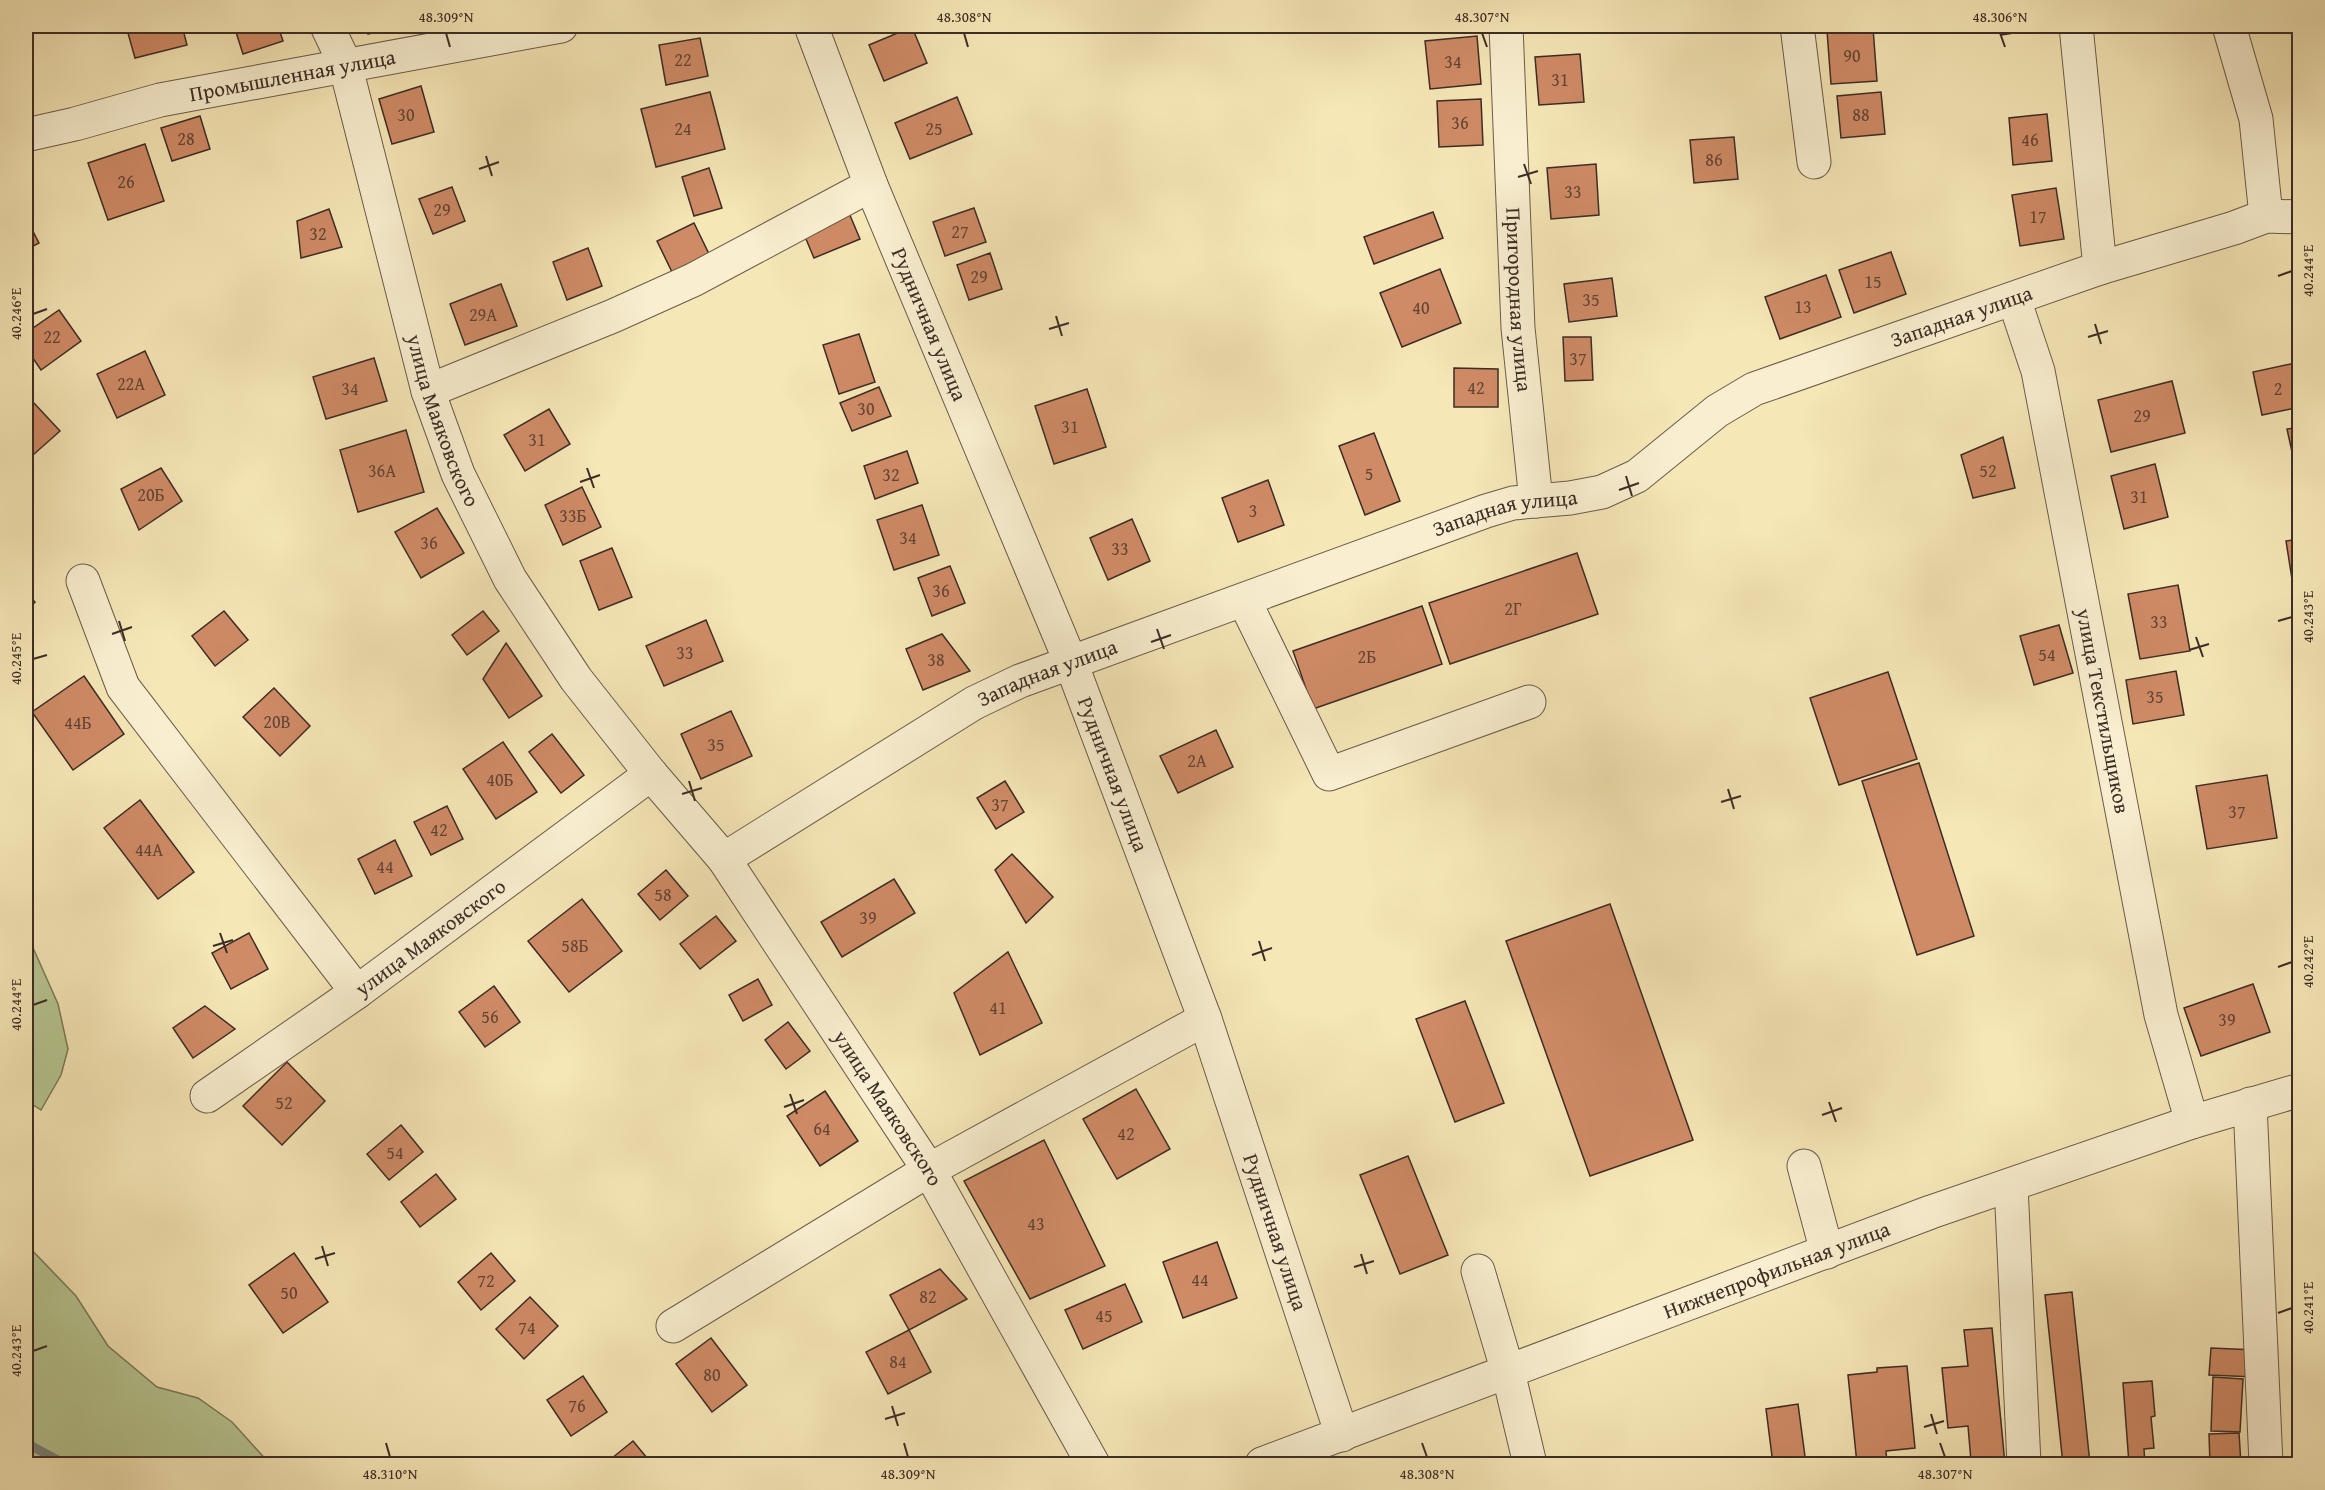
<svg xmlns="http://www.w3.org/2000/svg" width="2325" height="1490" font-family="'Gentium Book Plus',serif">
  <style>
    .green { fill: #b7c792; stroke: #7a7a5c; stroke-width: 1.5 }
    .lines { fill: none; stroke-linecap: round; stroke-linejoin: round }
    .stream { stroke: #77847b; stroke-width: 9 }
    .building { fill: #cf8b66; stroke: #3d2c26; stroke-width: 1.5 }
    .minor-casing { stroke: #6b5b4a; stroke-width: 35 }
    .minor { stroke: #f9efd0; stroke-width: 33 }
    .ticks { fill: none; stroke: #3d2c26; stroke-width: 2 }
    .labels { text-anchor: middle; stroke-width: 4.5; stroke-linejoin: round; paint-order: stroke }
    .number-label { font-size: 18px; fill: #624436 }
    .street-label { font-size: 21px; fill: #3d2c26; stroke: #f9efd0 }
    .neatline { fill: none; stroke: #3d2c26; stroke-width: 2 }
    .ticks-label { font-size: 15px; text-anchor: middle; fill: #3d2c26 }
  </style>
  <rect width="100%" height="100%" fill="#f6e7b7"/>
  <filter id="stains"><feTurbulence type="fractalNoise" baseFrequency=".00333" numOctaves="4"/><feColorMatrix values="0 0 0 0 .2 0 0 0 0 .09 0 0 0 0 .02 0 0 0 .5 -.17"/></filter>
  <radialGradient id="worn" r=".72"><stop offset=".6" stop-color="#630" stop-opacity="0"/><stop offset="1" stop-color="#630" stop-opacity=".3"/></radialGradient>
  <g class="green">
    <path d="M 26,932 L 58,1004 L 68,1049 L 61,1075 L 41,1110 L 26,1100 Z"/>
    <path d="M 26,1244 L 76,1296 L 108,1346 L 157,1387 L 198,1398 L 232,1422 L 270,1464 L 26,1464 Z"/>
  </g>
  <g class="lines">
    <g class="stream">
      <path d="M 26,1443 L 65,1464"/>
      <path d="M 96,1464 L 139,1462 L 158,1464"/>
    </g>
  </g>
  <g class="building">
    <path d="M 126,26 L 182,26 L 187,45 L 135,58 Z"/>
    <path d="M 234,26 L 278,26 L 283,41 L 243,54 Z"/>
    <path d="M 366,26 L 398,26 L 368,34 Z"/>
    <path d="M 2000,26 L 2045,26 L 2045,28 L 2002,35 Z"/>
    <path d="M 912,27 L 927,63 L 884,81 L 869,45 Z"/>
    <path d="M 1873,28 L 1877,81 L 1831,84 L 1827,31 Z"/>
    <path d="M 1477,36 L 1481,84 L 1430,89 L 1425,41 Z"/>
    <path d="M 700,38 L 708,76 L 666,85 L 659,45 Z"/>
    <path d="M 1580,54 L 1584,102 L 1539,105 L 1535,57 Z"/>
    <path d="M 421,86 L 434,132 L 392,144 L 379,99 Z"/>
    <path d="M 710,92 L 725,149 L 656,167 L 641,109 Z"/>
    <path d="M 1881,92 L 1885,134 L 1841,138 L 1837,96 Z"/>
    <path d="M 957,97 L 972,134 L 910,159 L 895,123 Z"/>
    <path d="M 1481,99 L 1483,145 L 1439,147 L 1437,101 Z"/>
    <path d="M 2047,114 L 2052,161 L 2013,165 L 2009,118 Z"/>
    <path d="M 200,116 L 210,149 L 172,161 L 161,128 Z"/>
    <path d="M 1734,137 L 1738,179 L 1694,183 L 1690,140 Z"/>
    <path d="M 145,144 L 164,201 L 108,220 L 88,163 Z"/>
    <path d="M 1596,164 L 1599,215 L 1551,219 L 1547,168 Z"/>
    <path d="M 709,168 L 722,208 L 694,216 L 682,177 Z"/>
    <path d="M 452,187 L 465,221 L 433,234 L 419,199 Z"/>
    <path d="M 2056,188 L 2064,239 L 2020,246 L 2012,195 Z"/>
    <path d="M 974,208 L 986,242 L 945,256 L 933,222 Z"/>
    <path d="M 329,209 L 342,247 L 301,258 L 297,221 Z"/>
    <path d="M 1433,212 L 1443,238 L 1374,264 L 1364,237 Z"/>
    <path d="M 849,213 L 860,239 L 814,258 L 803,232 Z"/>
    <path d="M 26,218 L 39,243 L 26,250 Z"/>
    <path d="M 694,223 L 709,254 L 672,272 L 657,241 Z"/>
    <path d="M 588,248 L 602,286 L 567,300 L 553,262 Z"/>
    <path d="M 1891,252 L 1906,294 L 1854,313 L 1839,270 Z"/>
    <path d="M 990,253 L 1002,289 L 969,300 L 957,265 Z"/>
    <path d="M 1440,269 L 1461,323 L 1402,347 L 1380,293 Z"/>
    <path d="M 1826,275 L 1841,317 L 1780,339 L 1765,297 Z"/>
    <path d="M 1612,278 L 1617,316 L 1569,322 L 1564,284 Z"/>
    <path d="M 501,284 L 517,326 L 465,345 L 450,304 Z"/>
    <path d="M 59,310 L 81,341 L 41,370 L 26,348 L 26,333 Z"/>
    <path d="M 859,334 L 875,382 L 839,394 L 823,345 Z"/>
    <path d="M 1563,337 L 1591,337 L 1593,380 L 1565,381 Z"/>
    <path d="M 145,351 L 165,395 L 117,418 L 97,374 Z"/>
    <path d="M 374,358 L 387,401 L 326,419 L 313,377 Z"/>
    <path d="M 2300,362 L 2300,407 L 2262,415 L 2253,372 Z"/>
    <path d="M 1454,368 L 1498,369 L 1498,407 L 1454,407 Z"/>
    <path d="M 2172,381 L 2185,433 L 2111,452 L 2098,400 Z"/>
    <path d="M 879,387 L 891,416 L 852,431 L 840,403 Z"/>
    <path d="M 1087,389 L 1106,447 L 1054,464 L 1035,406 Z"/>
    <path d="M 33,402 L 60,431 L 33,455 L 26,447 L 26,409 Z"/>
    <path d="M 549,409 L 570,444 L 525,471 L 504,435 Z"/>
    <path d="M 2300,427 L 2300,488 L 2287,429 Z"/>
    <path d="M 406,430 L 424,492 L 358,512 L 340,450 Z"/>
    <path d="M 1374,433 L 1400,501 L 1365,515 L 1339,446 Z"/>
    <path d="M 2003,437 L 2015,488 L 1973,498 L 1961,455 Z"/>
    <path d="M 907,451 L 918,483 L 875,499 L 864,466 Z"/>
    <path d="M 2155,464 L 2168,517 L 2124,529 L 2111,476 Z"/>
    <path d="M 161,468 L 182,501 L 139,530 L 121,489 Z"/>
    <path d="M 1268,480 L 1284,525 L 1238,542 L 1222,498 Z"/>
    <path d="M 582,487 L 601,527 L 563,545 L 545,505 Z"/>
    <path d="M 922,505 L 939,555 L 894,570 L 877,520 Z"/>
    <path d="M 437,508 L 464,553 L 421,578 L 395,532 Z"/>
    <path d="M 1132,519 L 1150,561 L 1108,580 L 1090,538 Z"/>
    <path d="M 2300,539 L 2300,597 L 2295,598 L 2286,541 Z"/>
    <path d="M 612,548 L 632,597 L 599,610 L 580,561 Z"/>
    <path d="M 1577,553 L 1598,614 L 1450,664 L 1429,603 Z"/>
    <path d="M 950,566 L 965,603 L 932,616 L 918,578 Z"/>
    <path d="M 2178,585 L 2190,651 L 2140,659 L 2128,594 Z"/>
    <path d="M 26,593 L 35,602 L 26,612 Z"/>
    <path d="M 1422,606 L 1442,664 L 1313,709 L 1293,651 Z"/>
    <path d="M 224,611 L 248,640 L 215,666 L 192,636 Z"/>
    <path d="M 483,611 L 499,631 L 467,655 L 452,635 Z"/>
    <path d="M 706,620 L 723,661 L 664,686 L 646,646 Z"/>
    <path d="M 2059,625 L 2073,673 L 2034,685 L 2020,636 Z"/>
    <path d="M 942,634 L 970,671 L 923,690 L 906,649 Z"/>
    <path d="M 506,643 L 542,696 L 509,718 L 483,679 Z"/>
    <path d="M 2176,671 L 2184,715 L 2133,724 L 2126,680 Z"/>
    <path d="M 1888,672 L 1917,759 L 1839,785 L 1810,698 Z"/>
    <path d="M 84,676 L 124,734 L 73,770 L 32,712 Z"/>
    <path d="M 274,688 L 310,726 L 280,756 L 243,717 Z"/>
    <path d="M 731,711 L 752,756 L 701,779 L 681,734 Z"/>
    <path d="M 1216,730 L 1233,767 L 1178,793 L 1160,756 Z"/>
    <path d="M 552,734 L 584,775 L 561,793 L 529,752 Z"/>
    <path d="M 503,742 L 537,792 L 496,819 L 463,769 Z"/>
    <path d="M 1919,763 L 1974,936 L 1917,955 L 1862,781 Z"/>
    <path d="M 2267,775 L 2277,838 L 2207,849 L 2196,786 Z"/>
    <path d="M 1005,781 L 1024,812 L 996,829 L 977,798 Z"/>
    <path d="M 140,800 L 194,872 L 158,899 L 104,828 Z"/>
    <path d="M 447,806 L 463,839 L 431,855 L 414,822 Z"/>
    <path d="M 395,840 L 412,876 L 375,894 L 358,859 Z"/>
    <path d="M 1012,854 L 1053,897 L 1026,923 L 995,870 Z"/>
    <path d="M 666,870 L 688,896 L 660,920 L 638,894 Z"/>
    <path d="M 894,879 L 915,913 L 842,957 L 821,922 Z"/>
    <path d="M 582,899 L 622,951 L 569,992 L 528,941 Z"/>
    <path d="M 1610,904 L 1693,1140 L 1590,1176 L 1506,941 Z"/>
    <path d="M 716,916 L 736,941 L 700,969 L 680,944 Z"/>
    <path d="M 249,933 L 268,969 L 231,989 L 212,953 Z"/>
    <path d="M 1008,952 L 1042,1023 L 980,1055 L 954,993 Z"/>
    <path d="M 758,979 L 772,1005 L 743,1021 L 729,995 Z"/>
    <path d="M 2253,984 L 2270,1032 L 2201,1056 L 2184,1008 Z"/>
    <path d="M 494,986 L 520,1022 L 485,1047 L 459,1012 Z"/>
    <path d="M 1465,1001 L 1504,1103 L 1455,1122 L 1416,1019 Z"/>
    <path d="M 205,1006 L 235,1029 L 193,1058 L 173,1028 Z"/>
    <path d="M 788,1022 L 810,1051 L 786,1069 L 765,1040 Z"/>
    <path d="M 287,1062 L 325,1101 L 282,1145 L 243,1106 Z"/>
    <path d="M 1136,1089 L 1170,1149 L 1117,1179 L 1083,1119 Z"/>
    <path d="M 825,1091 L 858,1141 L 820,1166 L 787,1116 Z"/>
    <path d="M 401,1125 L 423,1152 L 389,1180 L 367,1154 Z"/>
    <path d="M 1044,1140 L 1105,1266 L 1030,1299 L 964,1181 Z"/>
    <path d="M 1408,1156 L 1448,1255 L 1400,1274 L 1360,1175 Z"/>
    <path d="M 436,1174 L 456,1199 L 420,1227 L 401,1202 Z"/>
    <path d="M 1217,1242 L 1237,1298 L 1183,1318 L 1163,1262 Z"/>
    <path d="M 294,1253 L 328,1302 L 283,1333 L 249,1285 Z"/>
    <path d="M 491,1253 L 515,1281 L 481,1310 L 458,1282 Z"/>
    <path d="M 940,1269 L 967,1299 L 909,1330 L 890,1295 Z"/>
    <path d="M 1125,1284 L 1142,1322 L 1083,1349 L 1065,1310 Z"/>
    <path d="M 2072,1292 L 2082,1386 L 2090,1464 L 2063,1464 L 2045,1295 Z"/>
    <path d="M 530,1297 L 558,1326 L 524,1359 L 496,1329 Z"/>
    <path d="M 1992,1328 L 2005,1464 L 1949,1464 L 1971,1461 L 1968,1426 L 1948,1428 L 1942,1368 L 1968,1366 L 1964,1330 Z"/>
    <path d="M 909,1330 L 931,1372 L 888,1394 L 866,1352 Z"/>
    <path d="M 711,1338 L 747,1385 L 712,1412 L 676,1364 Z"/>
    <path d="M 2211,1348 L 2256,1350 L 2255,1377 L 2209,1375 Z"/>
    <path d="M 1907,1366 L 1915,1448 L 1886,1451 L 1887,1464 L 1857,1464 L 1848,1375 L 1877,1372 L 1877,1368 Z"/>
    <path d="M 583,1376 L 607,1412 L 571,1436 L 547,1400 Z"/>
    <path d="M 2213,1377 L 2243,1379 L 2240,1432 L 2211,1431 Z"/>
    <path d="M 2152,1381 L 2155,1416 L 2151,1417 L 2154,1448 L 2144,1449 L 2145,1464 L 2129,1464 L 2123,1383 Z"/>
    <path d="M 1798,1404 L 1806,1464 L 1773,1464 L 1766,1409 Z"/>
    <path d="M 2239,1433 L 2241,1464 L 2210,1464 L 2209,1434 Z"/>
    <path d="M 633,1441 L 652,1464 L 607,1464 L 606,1463 Z"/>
  </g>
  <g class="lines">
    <defs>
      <g id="minor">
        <path id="s1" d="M 327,26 L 345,64 L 428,391 L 458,474 L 510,579 L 576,679 L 651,774 L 724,859 L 929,1170 L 1093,1464"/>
        <path id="s2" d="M 811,26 L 871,185 L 1071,663 L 1205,1019 L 1342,1435"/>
        <path id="s3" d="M 1506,26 L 1518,328 L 1536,501"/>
        <path d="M 1797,26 L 1814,162"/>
        <path d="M 2076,26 L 2100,268"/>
        <path d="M 2229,26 L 2256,119 L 2266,216"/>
        <path id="s4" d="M 26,135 L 75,124 L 160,100 L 561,26"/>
        <path id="s5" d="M 2014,299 L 2038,371 L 2161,1015 L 2192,1122"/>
        <path d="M 428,391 L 613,316 L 693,280 L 871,185"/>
        <path d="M 83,581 L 123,687 L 357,992"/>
        <path d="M 1244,600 L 1329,774 L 1529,702"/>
        <path id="s6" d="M 724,859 L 974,703 L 1020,681 L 1486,511 L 1513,503 L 1570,498 L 1602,492 L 1637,476 L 1717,411 L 1754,389 L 2100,268 L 2234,228 L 2266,216 L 2300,217"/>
        <path id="s7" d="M 207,1096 L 357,992 L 651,774"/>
        <path d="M 2250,1104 L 2266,1464"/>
        <path d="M 1804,1166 L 1827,1252"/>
        <path d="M 2011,1185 L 2024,1464"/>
        <path d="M 1478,1271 L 1508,1372 L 1530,1464"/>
        <path d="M 673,1326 L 929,1170 L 1205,1019"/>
        <path id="s8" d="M 1262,1464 L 1931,1212 L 2192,1122 L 2300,1090"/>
      </g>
    </defs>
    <use href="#minor" class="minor-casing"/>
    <use href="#minor" class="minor"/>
  </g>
  <path class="ticks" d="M 446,33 L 450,47M 964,33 L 968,47M 1482,33 L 1487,47M 2000,33 L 2005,47M 486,156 L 492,176M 1524,164 L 1531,184M 479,169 L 499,162M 1518,177 L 1538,171M 2278,276 L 2292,271M 33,314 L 47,309M 1056,316 L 1062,336M 2095,324 L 2101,344M 1049,329 L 1069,323M 2088,337 L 2108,331M 587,468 L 594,488M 1626,476 L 1632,496M 580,482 L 600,475M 1619,490 L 1639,483M 119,621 L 125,641M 2278,621 L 2292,617M 1157,629 L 1164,649M 112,634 L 132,627M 2196,637 L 2203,657M 1151,642 L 1171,635M 2189,650 L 2209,644M 33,659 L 47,655M 689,781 L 695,801M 1728,789 L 1734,809M 682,794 L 702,788M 1721,802 L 1741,796M 220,933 L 227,953M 1259,941 L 1265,961M 213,946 L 233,940M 1252,955 L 1272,948M 2278,967 L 2292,962M 33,1005 L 47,1000M 790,1094 L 797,1114M 1829,1102 L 1836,1122M 784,1107 L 804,1100M 1822,1115 L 1842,1108M 322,1246 L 328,1266M 1361,1254 L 1367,1274M 315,1259 L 335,1253M 1354,1267 L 1374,1261M 2278,1313 L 2292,1308M 33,1351 L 47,1346M 892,1406 L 898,1426M 1931,1414 L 1937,1434M 885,1419 L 905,1413M 1924,1427 L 1944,1421M 386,1443 L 390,1457M 904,1443 L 908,1457M 1422,1443 L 1427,1457M 1940,1443 L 1945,1457"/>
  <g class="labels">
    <g class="number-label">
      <text x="1852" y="62">90</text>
      <text x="683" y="66">22</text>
      <text x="1453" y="68">34</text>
      <text x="1560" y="86">31</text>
      <text x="406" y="121">30</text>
      <text x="1861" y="121">88</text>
      <text x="1460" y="129">36</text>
      <text x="683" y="135">24</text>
      <text x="934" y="135">25</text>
      <text x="186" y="145">28</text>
      <text x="2030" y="146">46</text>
      <text x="1714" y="166">86</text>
      <text x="126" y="188">26</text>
      <text x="1573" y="198">33</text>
      <text x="442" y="216">29</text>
      <text x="2038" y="223">17</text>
      <text x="960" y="238">27</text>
      <text x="318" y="240">32</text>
      <text x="979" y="283">29</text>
      <text x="1873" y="288">15</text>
      <text x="1591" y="306">35</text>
      <text x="1803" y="313">13</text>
      <text x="1421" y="314">40</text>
      <text x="483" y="321">29А</text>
      <text x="52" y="343">22</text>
      <text x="1578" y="365">37</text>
      <text x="131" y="390">22А</text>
      <text x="1476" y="394">42</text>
      <text x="350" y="395">34</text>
      <text x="2278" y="395">2</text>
      <text x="866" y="415">30</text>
      <text x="2142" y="422">29</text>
      <text x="1070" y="433">31</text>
      <text x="537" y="446">31</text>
      <text x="382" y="477">36А</text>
      <text x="1988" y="477">52</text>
      <text x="1369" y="480">5</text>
      <text x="891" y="481">32</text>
      <text x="151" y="501">20Б</text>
      <text x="2139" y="503">31</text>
      <text x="1253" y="517">3</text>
      <text x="573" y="522">33Б</text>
      <text x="908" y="544">34</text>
      <text x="429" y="549">36</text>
      <text x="1120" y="555">33</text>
      <text x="941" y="597">36</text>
      <text x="1513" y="615">2Г</text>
      <text x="2159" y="628">33</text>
      <text x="685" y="659">33</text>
      <text x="2047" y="661">54</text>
      <text x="1367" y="663">2Б</text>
      <text x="936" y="666">38</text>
      <text x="2155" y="703">35</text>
      <text x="277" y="728">20В</text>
      <text x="78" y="729">44Б</text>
      <text x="716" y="751">35</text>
      <text x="1197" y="767">2А</text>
      <text x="500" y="786">40Б</text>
      <text x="1000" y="811">37</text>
      <text x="2237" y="818">37</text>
      <text x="439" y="836">42</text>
      <text x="149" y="856">44А</text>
      <text x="385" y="873">44</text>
      <text x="663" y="901">58</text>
      <text x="868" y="924">39</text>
      <text x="575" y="952">58Б</text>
      <text x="998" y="1014">41</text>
      <text x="490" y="1023">56</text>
      <text x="2227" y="1026">39</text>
      <text x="284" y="1109">52</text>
      <text x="822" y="1135">64</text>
      <text x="1126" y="1140">42</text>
      <text x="395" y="1159">54</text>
      <text x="1036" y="1230">43</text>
      <text x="1200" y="1286">44</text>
      <text x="486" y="1287">72</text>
      <text x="289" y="1299">50</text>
      <text x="928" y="1303">82</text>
      <text x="1104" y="1322">45</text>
      <text x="527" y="1334">74</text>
      <text x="898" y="1368">84</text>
      <text x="712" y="1381">80</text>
      <text x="577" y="1412">76</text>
    </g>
    <g class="street-label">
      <text dy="7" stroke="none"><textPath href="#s4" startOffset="273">Промышленная улица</textPath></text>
      <text dy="7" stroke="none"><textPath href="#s3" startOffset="274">Пригородная улица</textPath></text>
      <text dy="7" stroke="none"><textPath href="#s6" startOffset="1364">Западная улица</textPath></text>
      <text dy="7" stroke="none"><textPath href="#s2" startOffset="321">Рудничная улица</textPath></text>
      <text dy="7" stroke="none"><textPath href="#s1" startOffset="412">улица Маяковского</textPath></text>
      <text dy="7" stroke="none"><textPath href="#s6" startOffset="860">Западная улица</textPath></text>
      <text dy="7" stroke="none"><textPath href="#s6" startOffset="374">Западная улица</textPath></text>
      <text dy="7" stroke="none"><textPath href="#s5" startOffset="422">улица Текстильщиков</textPath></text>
      <text dy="7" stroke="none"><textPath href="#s2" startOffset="807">Рудничная улица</textPath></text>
      <text dy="7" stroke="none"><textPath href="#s7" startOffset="274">улица Маяковского</textPath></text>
      <text dy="7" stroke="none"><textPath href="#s1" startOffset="1236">улица Маяковского</textPath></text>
      <text dy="7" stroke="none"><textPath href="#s2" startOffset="1293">Рудничная улица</textPath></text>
      <text dy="7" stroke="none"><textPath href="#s8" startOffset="550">Нижнепрофильная улица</textPath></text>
    </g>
  </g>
  <rect width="2325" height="1490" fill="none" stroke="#f6e7b7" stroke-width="66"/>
  <rect x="33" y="33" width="2259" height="1424" class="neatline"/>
  <g class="ticks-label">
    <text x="446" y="22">48.309°N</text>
    <text x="964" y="22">48.308°N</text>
    <text x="1482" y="22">48.307°N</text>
    <text x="2000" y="22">48.306°N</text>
    <text transform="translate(2308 271) rotate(-90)" y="5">40.244°E</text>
    <text transform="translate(16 314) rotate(-90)" y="5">40.246°E</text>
    <text transform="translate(2308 617) rotate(-90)" y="5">40.243°E</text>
    <text transform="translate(16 659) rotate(-90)" y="5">40.245°E</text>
    <text transform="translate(2308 962) rotate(-90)" y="5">40.242°E</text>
    <text transform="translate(16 1005) rotate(-90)" y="5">40.244°E</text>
    <text transform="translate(2308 1308) rotate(-90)" y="5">40.241°E</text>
    <text transform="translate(16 1351) rotate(-90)" y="5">40.243°E</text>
    <text x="390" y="1479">48.310°N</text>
    <text x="908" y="1479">48.309°N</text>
    <text x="1427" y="1479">48.308°N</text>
    <text x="1945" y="1479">48.307°N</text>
  </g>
  <rect width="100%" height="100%" filter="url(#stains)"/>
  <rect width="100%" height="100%" fill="url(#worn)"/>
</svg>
